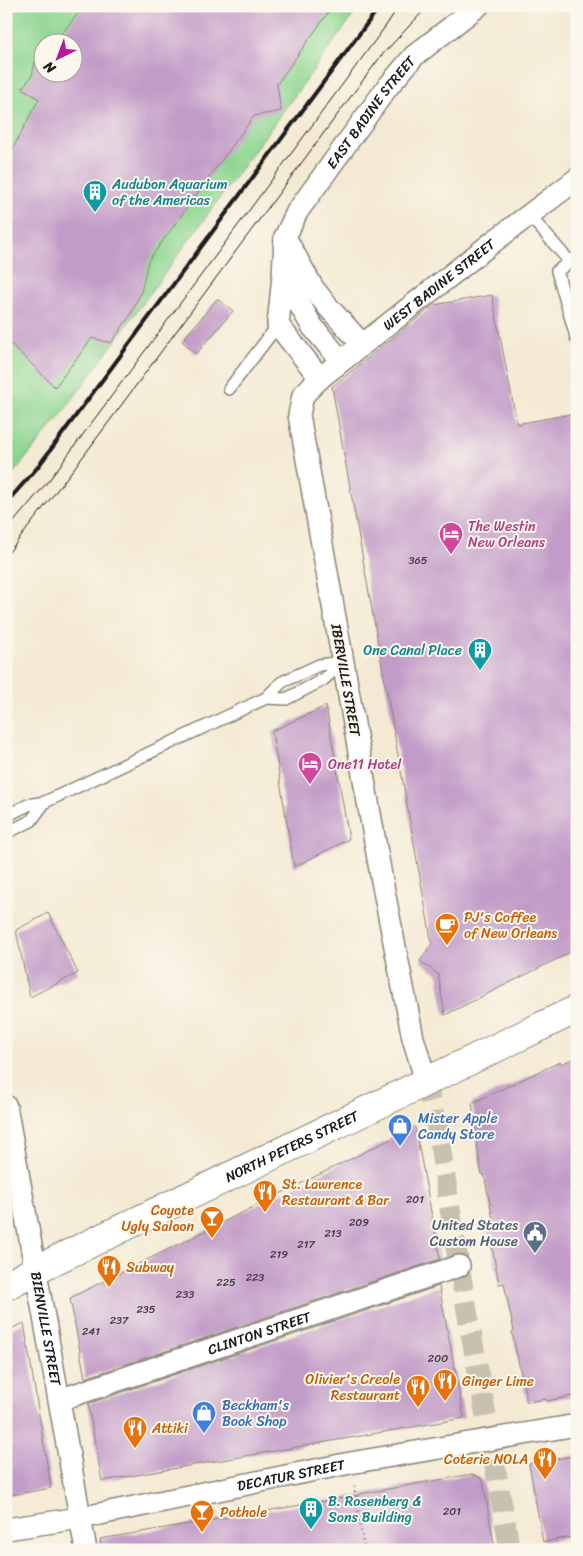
<svg xmlns="http://www.w3.org/2000/svg" width="583" height="1556" font-family="Sriracha,sans-serif">
  <style>
    .green { fill: #8cd590; stroke: #547856; fill-rule: evenodd }
    .building { fill: #c29cc8 }
    .lines { fill: none; stroke-linecap: round; stroke-linejoin: round }
    .minor-tunnel { stroke: #c9c1af; stroke-width: 21; stroke-dasharray: 21 11; stroke-linecap: butt }
    .service-casing { stroke: #888378; stroke-width: 14 }
    .minor-casing { stroke: #888378; stroke-width: 24 }
    .tertiary-casing { stroke: #888378; stroke-width: 30 }
    .path { stroke: #888378; stroke-width: 3; stroke-dasharray: 1 4; stroke-linecap: butt }
    .service { stroke: #fff; stroke-width: 11 }
    .minor { stroke: #fff; stroke-width: 21 }
    .tertiary { stroke: #fff; stroke-width: 28 }
    .tram { stroke: #1c1c1c; stroke-width: 1 }
    .rail { stroke: #1c1c1c; stroke-width: 4 }
    .labels { text-anchor: middle; stroke-width: 4; stroke-linejoin: round; paint-order: stroke }
    .number-label { font-size: 11px; fill: #463c47 }
    .street-label { font-size: 14px; fill: #1c1c1c; stroke: #fbf7ec }
    .culture-label { font-size: 14px; fill: #0d838f; stroke: #fbf7ec; text-anchor: start }
    .hotel-label { font-size: 14px; fill: #b23c85; stroke: #fbf7ec; text-anchor: start }
    .food-label { font-size: 14px; fill: #c56008; stroke: #fbf7ec; text-anchor: start }
    .shop-label { font-size: 14px; fill: #366cbe; stroke: #fbf7ec; text-anchor: start }
    .service-label { font-size: 14px; fill: #4e5e75; stroke: #fbf7ec; text-anchor: end }
  </style>
  <rect width="100%" height="100%" fill="#fbf7ec"/>
  <filter id="ink" filterUnits="userSpaceOnUse"><feTurbulence type="fractalNoise" baseFrequency=".02" numOctaves="2"/><feDisplacementMap in="SourceGraphic" scale="10" xChannelSelector="R" yChannelSelector="G"/><feConvolveMatrix kernelMatrix="1 2 1 2 8 2 1 2 1" color-interpolation-filters="sRGB"/></filter>
  <filter id="wash" filterUnits="userSpaceOnUse"><feTurbulence type="fractalNoise" baseFrequency=".0096" numOctaves="4" result="noise"/><feDisplacementMap in="SourceGraphic" scale="20" xChannelSelector="R" yChannelSelector="G"/><feGaussianBlur stdDeviation="1.12" result="paint"/><feColorMatrix in="noise" values="0 0 0 0 0 0 0 0 0 0 0 0 0 0 0 0 0 1.4 0 .05"/><feComposite in="paint" operator="in"/></filter>
  <g filter="url(#wash)">
    <rect width="100%" height="100%" fill="#f4ead4"/>
    <path class="green" d="M 6,6 L 360,6 L 58,419 L 6,482 ZM 42,42 L 72,42 L 72,72 L 42,72 Z"/>
    <g id="blocks">
      <g class="building">
        <path d="M 84,6 L 333,6 L 277,84 L 281,111 L 254,116 L 148,261 L 141,292 L 130,316 L 111,343 L 92,338 L 55,387 L 6,339 L 6,161 L 39,99 L 22,88 L 32,76 L 35,62 L 42,53 L 42,72 L 72,72 L 72,42 L 55,42 Z"/>
        <path d="M 492,295 L 517,424 L 577,413 L 577,949 L 445,1015 L 438,974 L 420,961 L 432,944 L 332,387 L 434,305 Z"/>
        <path d="M 217,299 L 233,311 L 196,354 L 182,341 Z"/>
        <path d="M 326,706 L 349,839 L 294,867 L 272,731 Z"/>
        <path d="M 48,913 L 78,973 L 30,997 L 16,930 Z"/>
        <path d="M 577,1057 L 577,1395 L 547,1401 L 546,1399 L 527,1402 L 512,1332 L 514,1331 L 504,1283 L 499,1284 L 488,1225 L 494,1224 L 484,1174 L 482,1175 L 473,1122 L 475,1121 L 472,1103 L 560,1062 L 561,1064 Z"/>
        <path d="M 415,1127 L 440,1259 L 85,1378 L 70,1298 Z"/>
        <path d="M 439,1286 L 464,1418 L 102,1481 L 88,1404 L 90,1403 Z"/>
        <path d="M 24,1323 L 51,1488 L 6,1496 L 6,1331 Z"/>
        <path d="M 577,1455 L 577,1536 L 543,1542 L 529,1464 Z"/>
        <path d="M 472,1474 L 479,1477 L 483,1481 L 495,1550 L 101,1550 L 100,1539 L 360,1495 L 360,1494 Z"/>
      </g>
    </g>
  </g>
  <g filter="url(#ink)">
    <use href="#blocks" fill-opacity="0" stroke="#888378" stroke-width="1"/>
    <g class="lines">
      <path class="minor-tunnel" d="M 426,1081 L 436,1120 L 459,1266 L 510,1550"/>
      <defs>
        <g id="service">
          <path d="M 529,215 L 570,262"/>
          <path d="M 577,257 L 557,271 L 577,340"/>
          <path d="M 229,389 L 278,325"/>
          <path d="M 266,698 L 286,699 L 323,680 L 343,662"/>
          <path d="M 6,816 L 28,805 L 45,802 L 266,698 L 282,682 L 319,665 L 343,662"/>
          <path d="M 6,833 L 31,821 L 45,802"/>
        </g>
        <g id="minor">
          <path d="M 285,237 L 313,288 L 329,308 L 362,344"/>
          <path d="M 283,276 L 278,325 L 320,378"/>
          <path id="s1" d="M 341,361 L 312,326 L 283,276 L 285,237 L 297,212 L 386,89 L 414,56 L 478,6"/>
          <path id="s2" d="M 426,1081 L 413,1038 L 382,881 L 299,415 L 303,395 L 320,378 L 493,242 L 577,179"/>
          <path id="s3" d="M 6,1106 L 86,1550"/>
          <path id="s4" d="M 59,1400 L 459,1266"/>
          <path id="s5" d="M 6,1529 L 80,1518 L 350,1463 L 577,1425"/>
        </g>
        <g id="tertiary">
          <path id="s6" d="M 6,1286 L 35,1270 L 577,1009"/>
        </g>
      </defs>
      <use href="#service" class="service-casing"/>
      <use href="#minor" class="minor-casing"/>
      <use href="#tertiary" class="tertiary-casing"/>
      <path class="path" d="M 354,1486 L 364,1550"/>
      <use href="#service" class="service"/>
      <use href="#minor" class="minor"/>
      <use href="#tertiary" class="tertiary"/>
      <g class="tram">
        <path d="M 6,531 L 50,479 L 385,27 L 399,6"/>
        <path d="M 6,556 L 85,454 L 381,56 L 428,6"/>
      </g>
      <path class="rail" d="M 6,503 L 37,468 L 380,6"/>
    </g>
  </g>
  <defs>
    <symbol id="building-pin" viewBox="-11 -11 22 30"><path d="M0 17L-7.5 6A9.5 9.5 0 1 1 7.5 6Z" fill="#0f9aa8" stroke="#fbf7ec"/><path d="M-4-6H4V6H1V3H-1V6H-4ZM-2.5-4.3h1.7v1.8h-1.7ZM.8-4.3h1.7v1.8H.8ZM-2.5-1h1.7V.8h-1.7ZM.8-1h1.7V.8H.8Z" fill="#fff"/></symbol>
    <symbol id="hotel-pin" viewBox="-11 -11 22 30"><path d="M0 17L-7.5 6A9.5 9.5 0 1 1 7.5 6Z" fill="#d1479c" stroke="#fbf7ec"/><path d="M-6-4.5h1.5V1H6V5H4.5V3h-9V5H-6ZM-4 0a1.8 1.8 0 1 1 3.6 0ZM.5 0V-2.5h3Q6-2.5 6 0Z" fill="#fff"/></symbol>
    <symbol id="cafe-pin" viewBox="-11 -11 22 30"><path d="M0 17L-7.5 6A9.5 9.5 0 1 1 7.5 6Z" fill="#e8710a" stroke="#fbf7ec"/><path d="M-5.5-4.5H6V0H3Q3 3.5 0 3.5H-2.5Q-5.5 3.5-5.5 0ZM3-3.2v2h1.7v-2ZM-6 4.5H4V6H-6Z" fill="#fff"/></symbol>
    <symbol id="shop-pin" viewBox="-11 -11 22 30"><path d="M0 17L-7.5 6A9.5 9.5 0 1 1 7.5 6Z" fill="#3f7fe0" stroke="#fbf7ec"/><path d="M-5-2.5h2.3a2.7 3.5 0 0 1 5.4 0H5L5.5 6h-11ZM-1.5-2.5h3a1.5 2.3 0 0 0-3 0Z" fill="#fff"/></symbol>
    <symbol id="restaurant-pin" viewBox="-11 -11 22 30"><path d="M0 17L-7.5 6A9.5 9.5 0 1 1 7.5 6Z" fill="#e8710a" stroke="#fbf7ec"/><path d="M-5-6h1v4h1v-4h1v4h1v-4h1v5L-1.5 .5V6h-2V.5L-5-1ZM5-6V6H3V1.5H1.5Q1.5-4 5-6Z" fill="#fff"/></symbol>
    <symbol id="bar-pin" viewBox="-11 -11 22 30"><path d="M0 17L-7.5 6A9.5 9.5 0 1 1 7.5 6Z" fill="#e8710a" stroke="#fbf7ec"/><path d="M-6-5H6L.8 .8V4.5H3.5V6h-7V4.5H-.8V.8Z" fill="#fff"/></symbol>
    <symbol id="civic-pin" viewBox="-11 -11 22 30"><path d="M0 17L-7.5 6A9.5 9.5 0 1 1 7.5 6Z" fill="#5c6f8a" stroke="#fbf7ec"/><path d="M-.6-6.5H3V-4.5H.6V-3L4-1V1h2V6H-6V1h2V-1L-.6-3ZM-1.2 2.5V6h2.4V2.5Z" fill="#fff"/></symbol>
  </defs>
  <g fill-rule="evenodd">
    <use href="#building-pin" x="81" y="178" width="28" height="38"/>
    <use href="#hotel-pin" x="437" y="520" width="28" height="38"/>
    <use href="#building-pin" x="466" y="636" width="28" height="38"/>
    <use href="#hotel-pin" x="296" y="750" width="28" height="38"/>
    <use href="#cafe-pin" x="433" y="911" width="28" height="38"/>
    <use href="#shop-pin" x="386" y="1112" width="28" height="38"/>
    <use href="#restaurant-pin" x="251" y="1178" width="28" height="38"/>
    <use href="#bar-pin" x="198" y="1204" width="28" height="38"/>
    <use href="#civic-pin" x="521" y="1219" width="28" height="38"/>
    <use href="#restaurant-pin" x="95" y="1253" width="28" height="38"/>
    <use href="#restaurant-pin" x="431" y="1367" width="28" height="38"/>
    <use href="#restaurant-pin" x="404" y="1373" width="28" height="38"/>
    <use href="#shop-pin" x="190" y="1399" width="28" height="38"/>
    <use href="#restaurant-pin" x="121" y="1414" width="28" height="38"/>
    <use href="#restaurant-pin" x="531" y="1445" width="28" height="38"/>
    <use href="#building-pin" x="297" y="1495" width="28" height="38"/>
    <use href="#bar-pin" x="188" y="1498" width="28" height="38"/>
  </g>
  <g class="labels">
    <g class="number-label">
      <text x="418" y="564">365</text>
      <text x="415" y="1203">201</text>
      <text x="359" y="1226">209</text>
      <text x="333" y="1237">213</text>
      <text x="306" y="1248">217</text>
      <text x="279" y="1258">219</text>
      <text x="255" y="1281">223</text>
      <text x="226" y="1286">225</text>
      <text x="185" y="1298">233</text>
      <text x="146" y="1313">235</text>
      <text x="119" y="1324">237</text>
      <text x="91" y="1335">241</text>
      <text x="438" y="1362">200</text>
      <text x="452" y="1515">201</text>
    </g>
    <g class="street-label">
      <text dy="5" stroke="none"><textPath href="#s1" startOffset="294">EAST BADINE STREET</textPath></text>
      <text dy="5" stroke="none"><textPath href="#s2" startOffset="874">WEST BADINE STREET</textPath></text>
      <text transform="translate(346 680) rotate(80)" y="5">IBERVILLE STREET</text>
      <text dy="5" stroke="none"><textPath href="#s6" startOffset="318">NORTH PETERS STREET</textPath></text>
      <text dy="5" stroke="none"><textPath href="#s3" startOffset="226">BIENVILLE STREET</textPath></text>
      <text dy="5" stroke="none"><textPath href="#s4" startOffset="211">CLINTON STREET</textPath></text>
      <text dy="5" stroke="none"><textPath href="#s5" startOffset="290">DECATUR STREET</textPath></text>
    </g>
    <g class="culture-label">
      <text x="112" y="189">Audubon Aquarium<tspan x="112" dy="16">of the Americas</tspan></text>
      <text x="462" y="655" text-anchor="end">One Canal Place</text>
      <text x="328" y="1506">B. Rosenberg &amp;<tspan x="328" dy="16">Sons Building</tspan></text>
    </g>
    <g class="hotel-label">
      <text x="468" y="531">The Westin<tspan x="468" dy="16">New Orleans</tspan></text>
      <text x="328" y="769">One11 Hotel</text>
    </g>
    <g class="food-label">
      <text x="464" y="922">PJ's Coffee<tspan x="464" dy="16">of New Orleans</tspan></text>
      <text x="282" y="1189">St. Lawrence<tspan x="282" dy="16">Restaurant &amp; Bar</tspan></text>
      <text x="194" y="1215" text-anchor="end">Coyote<tspan x="194" dy="16">Ugly Saloon</tspan></text>
      <text x="126" y="1272">Subway</text>
      <text x="400" y="1384" text-anchor="end">Olivier's Creole<tspan x="400" dy="16">Restaurant</tspan></text>
      <text x="462" y="1386">Ginger Lime</text>
      <text x="152" y="1433">Attiki</text>
      <text x="528" y="1464" text-anchor="end">Coterie NOLA</text>
      <text x="220" y="1517">Pothole</text>
    </g>
    <g class="shop-label">
      <text x="418" y="1123">Mister Apple<tspan x="418" dy="16">Candy Store</tspan></text>
      <text x="222" y="1410">Beckham's<tspan x="222" dy="16">Book Shop</tspan></text>
    </g>
    <g class="service-label">
      <text x="518" y="1230">United States<tspan x="518" dy="16">Custom House</tspan></text>
    </g>
  </g>
  <rect width="583" height="1556" fill="none" stroke="#fbf7ec" stroke-width="25"/>
  <g transform="translate(58 58) rotate(222)"><circle r="24" fill="#fbf7ec" stroke="#a29f99"/>
  <path d="M0-4L9 19L0 12L-9 19Z" fill="#b5179e"/>
  <text y="-8" font-size="14" font-weight="bold" text-anchor="middle" fill="#1c1c1c">N</text>
  </g>
</svg>
